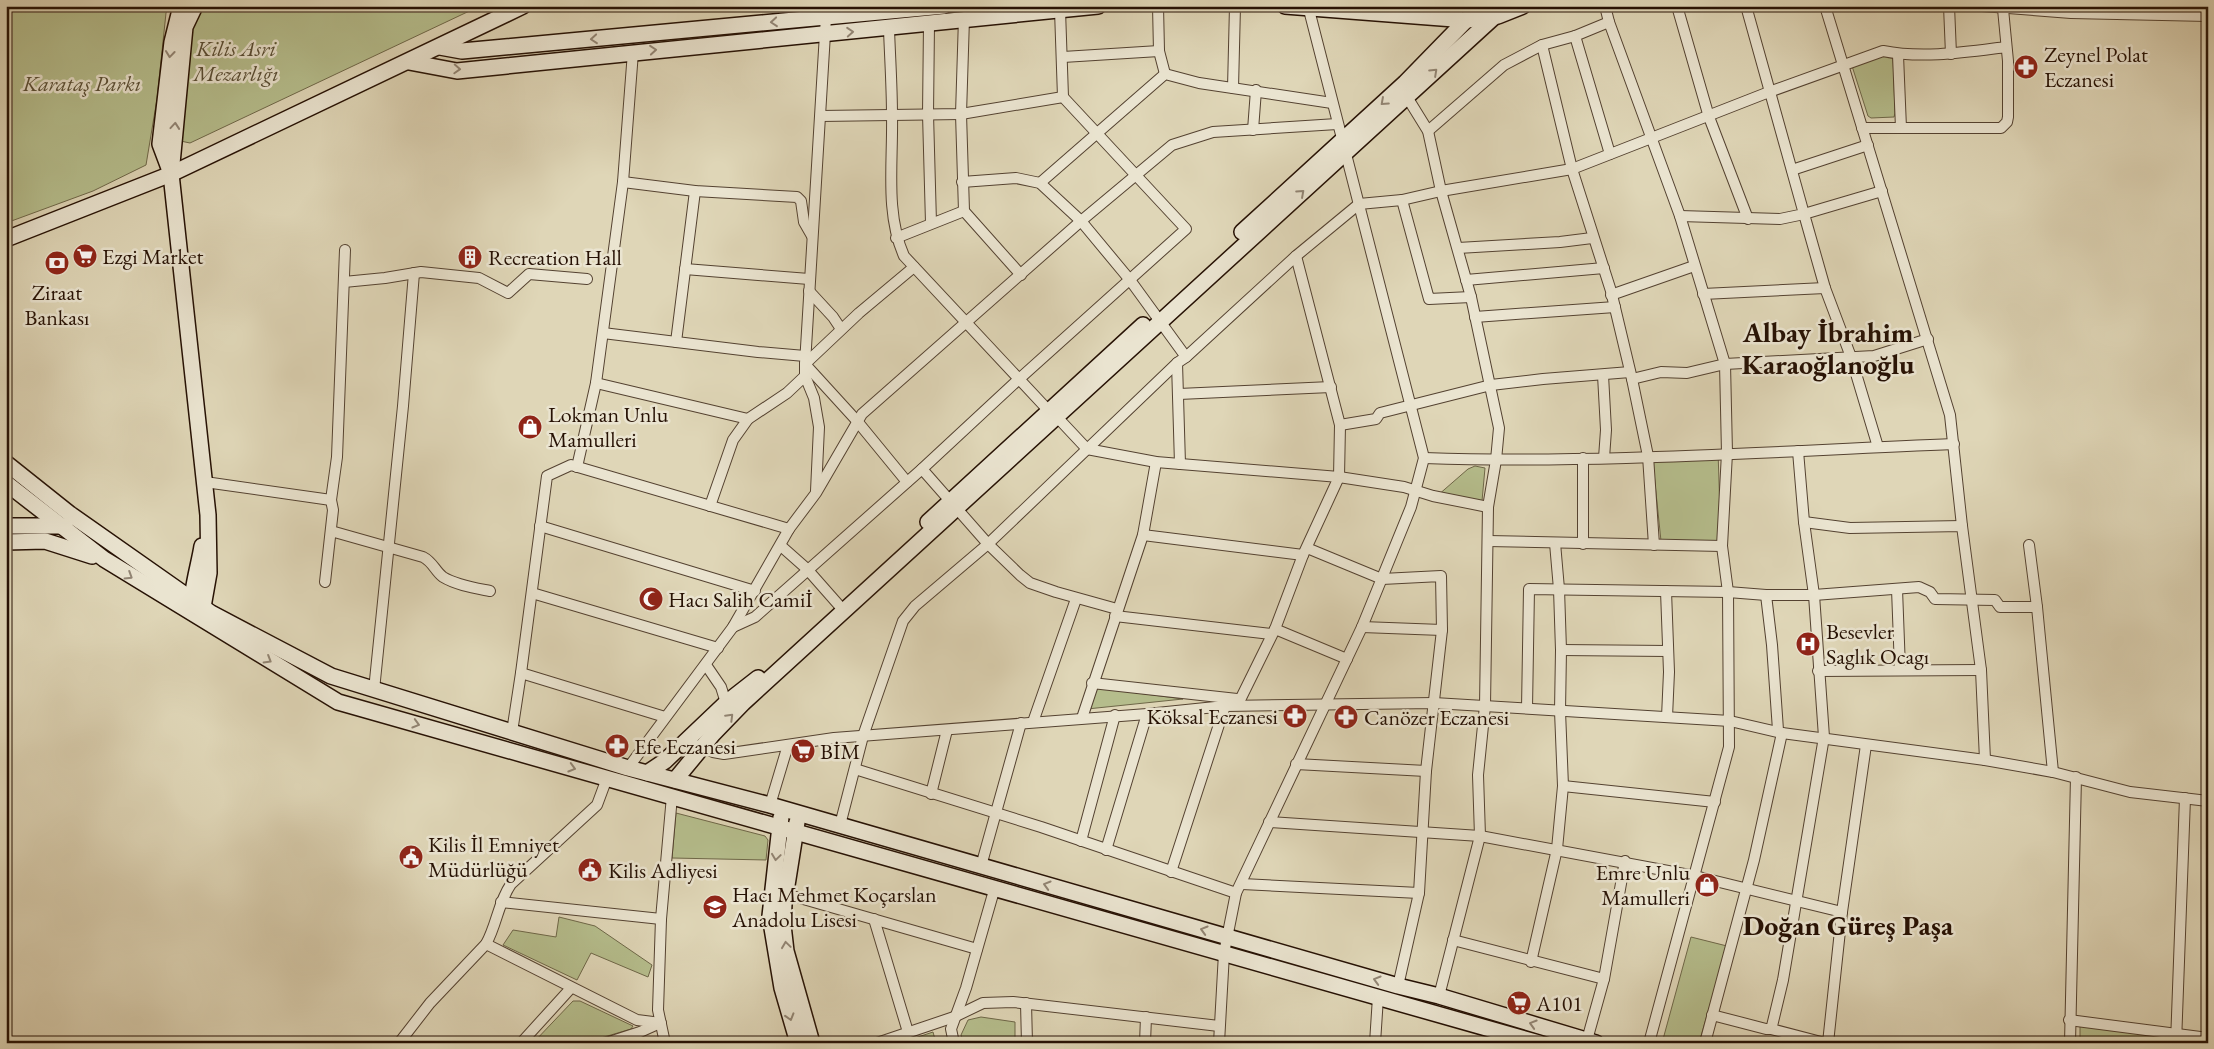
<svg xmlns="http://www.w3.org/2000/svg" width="2214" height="1049" font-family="'EB Garamond',serif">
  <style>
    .green { fill: #b5bd8c; stroke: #6e6748 }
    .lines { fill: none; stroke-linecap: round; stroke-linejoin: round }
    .street-casing { stroke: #544231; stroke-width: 12 }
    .secondary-casing { stroke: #261104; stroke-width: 18 }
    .street { stroke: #eae4d0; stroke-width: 10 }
    .secondary { stroke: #eae4d0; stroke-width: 15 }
    .oneway { stroke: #928574 }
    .labels { text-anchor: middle; stroke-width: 5; stroke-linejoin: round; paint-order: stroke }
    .park-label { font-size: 22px; font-style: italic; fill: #584d34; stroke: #eae4d0 }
    .poi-label { font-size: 22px; fill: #261104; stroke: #eae4d0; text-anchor: start }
    .district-label { font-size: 28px; font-weight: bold; fill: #261104; stroke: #eae4d0 }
  </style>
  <rect width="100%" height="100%" fill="#dfd6b7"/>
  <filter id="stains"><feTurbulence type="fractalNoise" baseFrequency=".004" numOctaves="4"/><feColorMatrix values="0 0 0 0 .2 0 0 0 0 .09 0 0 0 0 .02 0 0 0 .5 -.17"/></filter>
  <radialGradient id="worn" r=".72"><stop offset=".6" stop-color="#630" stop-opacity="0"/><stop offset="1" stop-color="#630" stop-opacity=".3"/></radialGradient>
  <g class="green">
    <path d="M 6,6 L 169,6 L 166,13 L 157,99 L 146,165 L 93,191 L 6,223 Z"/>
    <path d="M 195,6 L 480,6 L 190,143 L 171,139 Z"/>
    <path d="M 1888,54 L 1893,55 L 1895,113 L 1894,117 L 1871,118 L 1868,116 L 1852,66 Z"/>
    <path d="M 1718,451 L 1721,542 L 1661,541 L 1652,454 Z"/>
    <path d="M 1475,466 L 1485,468 L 1482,501 L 1437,496 L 1468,469 Z"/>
    <path d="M 1093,687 L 1183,699 L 1087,709 Z"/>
    <path d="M 676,813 L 765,836 L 768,840 L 766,860 L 672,858 Z"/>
    <path d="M 559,917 L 595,926 L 652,965 L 648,977 L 591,953 L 577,980 L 503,945 L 513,930 L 556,937 Z"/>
    <path d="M 1691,937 L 1727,946 L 1699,1043 L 1662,1043 Z"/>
    <path d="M 573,1001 L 580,1001 L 633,1026 L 631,1029 L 584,1043 L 533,1043 Z"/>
    <path d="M 981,1017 L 1015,1022 L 1015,1043 L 963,1043 L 961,1035 L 968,1020 Z"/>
    <path d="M 2080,1025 L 2172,1038 L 2172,1043 L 2080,1043 Z"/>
    <path d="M 933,1032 L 936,1043 L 900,1043 Z"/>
  </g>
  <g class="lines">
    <defs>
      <g id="street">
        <path d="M 1158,6 L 1159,51 L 1165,74"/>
        <path d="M 1605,6 L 1609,22 L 1680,216 L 1725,364 L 1727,453 L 1722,546 L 1728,592 L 1729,747 L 1649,1043"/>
        <path d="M 1677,6 L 1709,117 L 1748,219"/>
        <path d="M 1825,6 L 1950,415 L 1962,526"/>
        <path d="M 1949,6 L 1951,54"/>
        <path d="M 1982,6 L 2071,13 L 2208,16"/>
        <path d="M 1060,10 L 1063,97"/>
        <path d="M 964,18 L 961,114 L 964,211 L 1021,275"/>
        <path d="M 929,24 L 928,114 L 931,223"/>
        <path d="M 889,29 C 890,58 892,87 892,116 C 893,163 885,213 904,256 L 1048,410 L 1057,417 L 1087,449 L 1156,462 L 1339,477 L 1404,487 L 1433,496 L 1488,507"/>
        <path d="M 1575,36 L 1610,154"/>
        <path d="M 1542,45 L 1572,169 L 1611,291 L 1632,379 L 1648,456 L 1654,545"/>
        <path d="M 1898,55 L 1901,128"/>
        <path d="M 1063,57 L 1159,51"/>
        <path d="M 1233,88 L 1235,6"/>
        <path d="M 1407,97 L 1428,131 L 1441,191 L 1471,297 L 1499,428 L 1496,460 L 1488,507 L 1485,706 L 1478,775 L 1480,836 L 1439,996"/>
        <path d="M 1862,128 L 2001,128 L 2007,122 L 2008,117 L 2008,61 L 2003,9"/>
        <path d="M 1253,130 L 1256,90"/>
        <path d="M 1428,131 L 1504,65 L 1542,45 L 1575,36 L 1609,22"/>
        <path d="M 1792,170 L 1868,145"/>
        <path d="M 623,182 L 695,191 L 797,197 L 801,201 L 804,222 L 812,236"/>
        <path d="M 962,182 L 1016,178 L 1040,183 L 1081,221 L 1130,280 L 1186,357"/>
        <path d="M 1040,183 L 1165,74 L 1199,83 L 1332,103"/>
        <path d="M 1402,200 L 1429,299 L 1471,297"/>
        <path d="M 1680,216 L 1780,219 L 1804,214 L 1746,6"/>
        <path d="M 896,238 L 964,211"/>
        <path d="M 1458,248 L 1560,242 L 1592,238"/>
        <path d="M 685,269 L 809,279"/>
        <path d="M 1466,280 L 1604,268"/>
        <path d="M 344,282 L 385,278 L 421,272 L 479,278 L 508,293 L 529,274 L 587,279"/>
        <path d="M 809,291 L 833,317 L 841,329"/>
        <path d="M 1703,294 L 1825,288"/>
        <path d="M 1611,295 L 1694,266"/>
        <path d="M 1475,317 L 1615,307"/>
        <path d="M 603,333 L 758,352 L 805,356"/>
        <path d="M 676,342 L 695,191"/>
        <path d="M 1177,363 L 1180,464"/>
        <path d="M 1603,375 L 1606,430 L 1604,458"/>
        <path d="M 1632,379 L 1661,372 L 1687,373 L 1725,364 L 1874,356 L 1928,339"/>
        <path d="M 596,383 L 748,419"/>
        <path d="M 1179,394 L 1331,387"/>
        <path d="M 1340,425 L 1376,419 L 1380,413 L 1491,385 L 1543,379 L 1630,372"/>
        <path d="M 1878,447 L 1851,357 L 1825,288 L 1804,214 L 1882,191"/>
        <path d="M 1424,458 C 1601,464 1778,451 1954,444"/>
        <path d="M 577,467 L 596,383 L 623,182 L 633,52"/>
        <path d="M 922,469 L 988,544 L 1020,575 L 1030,583 L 1056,592 L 1117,609"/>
        <path d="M 205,482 L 331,500"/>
        <path d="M 907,482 L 857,421 L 805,364 L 859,313 L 914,267"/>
        <path d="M 816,491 L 819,427 L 814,398 L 805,376 L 805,364 L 826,17"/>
        <path d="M 710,506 L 733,440 L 748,419 L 787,393 L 805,376"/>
        <path d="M 1804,522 L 1850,528 L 1962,526 L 1981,670 L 1985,760"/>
        <path d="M 540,526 L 755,591"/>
        <path d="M 331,531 L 423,557 C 433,562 435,571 443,577 C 456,585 475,588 490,591"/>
        <path d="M 1143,535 L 1303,555"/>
        <path d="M 1488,541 L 1722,546"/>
        <path d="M 1583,544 L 1583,458"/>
        <path d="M 2029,545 L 2037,607 L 2053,772"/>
        <path d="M 781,546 L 807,569 L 844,611"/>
        <path d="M 1307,548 L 1382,579 L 1441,576 L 1442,630 L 1426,771 L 1419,893 L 1398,986"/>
        <path d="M 325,582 L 333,510 L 331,500 L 337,457 L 345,250"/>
        <path d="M 1897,589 L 1900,669"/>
        <path d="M 1666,591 L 1669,672 L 1667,717"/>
        <path d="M 532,593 L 718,648"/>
        <path d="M 1766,595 L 1772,645 L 1778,730"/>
        <path d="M 1115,616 L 1271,634"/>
        <path d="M 733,627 L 755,617 L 922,469 L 1019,379 L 1186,229 L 1063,97 L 961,114 L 821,116"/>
        <path d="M 1362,627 L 1442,630"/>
        <path d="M 1275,629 L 1347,659"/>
        <path d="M 1561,650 L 1668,651"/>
        <path d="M 706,665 L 721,687 L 726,703"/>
        <path d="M 1818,671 L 1981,670"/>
        <path d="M 521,673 L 665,717"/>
        <path d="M 1092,683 L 1237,699"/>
        <path d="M 374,690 L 403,406 L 414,273"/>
        <path d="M 1527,708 L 1529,589 L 1728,592 L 1766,595 L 1814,595 L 1919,587 L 1930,592 L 1935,599 L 1995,600 L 2000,607 L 2037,607"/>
        <path d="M 1082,718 L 1143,535 L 1156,462"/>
        <path d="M 1033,722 L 1076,599"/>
        <path d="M 512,732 L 521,673 L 547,476 L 571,465 L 789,529"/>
        <path d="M 696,745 L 713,752 L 724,754 L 834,738 L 1147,714 L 1225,706 L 1434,703 L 1730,721 L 1782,733 L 1985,760 L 2053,772 L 2130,792 L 2208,801"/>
        <path d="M 1296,764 L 1426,771"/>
        <path d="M 628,768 L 733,627 L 789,529 L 816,493 L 862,414 L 1081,221 L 1172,145 L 1213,132 L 1337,124"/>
        <path d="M 855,769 L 1041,827 L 1236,893"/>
        <path d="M 1563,786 L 1715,802"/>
        <path d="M 931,794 L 947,730"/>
        <path d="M 770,805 L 788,745"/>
        <path d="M 1269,822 L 1480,836 L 1695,876 L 1842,912"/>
        <path d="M 840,825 L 863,736 L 903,621 L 915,606 L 988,544 L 1177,363 L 1186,357 L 1296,256 L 1359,204 L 1402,200 L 1441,191 L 1572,169 L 1769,92 L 1883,51 C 1923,59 1966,52 2006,47"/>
        <path d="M 1081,841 L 1115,715"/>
        <path d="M 1106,850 L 1147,714"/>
        <path d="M 981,866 L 1021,723"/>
        <path d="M 1171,872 L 1225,706 L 1240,700 L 1275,629 L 1303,555 L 1339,477 L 1340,425 L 1296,256"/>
        <path d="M 1242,884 L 1419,893"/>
        <path d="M 786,894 L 977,949"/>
        <path d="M 501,902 L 661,919"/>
        <path d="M 874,919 L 908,1032"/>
        <path d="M 1453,940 L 1604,979 L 1625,861"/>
        <path d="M 486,944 L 637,1020 L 661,1023"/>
        <path d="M 1531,962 L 1557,849 L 1563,786 L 1560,711 L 1561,650 L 1559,589 L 1555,543"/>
        <path d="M 1026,1003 L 1027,1043"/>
        <path d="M 1712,1015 L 1766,1029 L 1771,1029 L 1772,1026 L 1783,980 L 1824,737 L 1814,595 L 1804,522 L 1798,451"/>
        <path d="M 2069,1020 L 2208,1038"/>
        <path d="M 1771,1029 L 1825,1043"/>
        <path d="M 1587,1040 L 1604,979"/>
        <path d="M 399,1043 L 430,1003 L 486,944 C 497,924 498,903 511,884 L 597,805 L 607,778"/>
        <path d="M 521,1043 L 571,988"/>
        <path d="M 606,1043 L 640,1032 L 660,1023"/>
        <path d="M 665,1043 L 658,1010 L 661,919 L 672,796"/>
        <path d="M 877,1043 L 954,1017 L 983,1003 L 1013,1002 L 1219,1026"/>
        <path d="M 954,1043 L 951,1029 L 966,988 L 995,887"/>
        <path d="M 1145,1043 L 1146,1017"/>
        <path d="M 1219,1043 L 1224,953 L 1236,893 L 1362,627 L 1411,507 L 1424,458 L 1308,6"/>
        <path d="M 1375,1043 L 1378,997"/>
        <path d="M 1705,1043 L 1754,860 L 1782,733"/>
        <path d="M 1828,1043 L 1842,912 L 1866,745"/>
        <path d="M 2070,1043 L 2076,777"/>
        <path d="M 2176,1043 L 2185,798"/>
      </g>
      <g id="secondary">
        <path d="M 195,6 L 185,27 L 171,174 L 208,515 L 209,573 L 203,607 L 196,613"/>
        <path d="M 1285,6 L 1467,20 L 1498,16 L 1523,6"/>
        <path d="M 440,47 L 462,51 L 944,6"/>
        <path d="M 409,62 L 457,71 L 1098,6"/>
        <path d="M 169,168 L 160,144 L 172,42 L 181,6"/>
        <path d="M 1242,232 L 1405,83 L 1480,6"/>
        <path d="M 6,239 L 171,174 L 523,6"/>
        <path d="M 6,463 L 70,514 L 211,613 L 331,676 L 628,768 L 770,805 L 1398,986 L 1439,996 L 1596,1043"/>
        <path d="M 6,483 L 104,559 L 338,702 L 1539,1043"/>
        <path d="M 928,522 L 1143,325"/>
        <path d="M 6,526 L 65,526"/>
        <path d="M 6,542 L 45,541 L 92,556"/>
        <path d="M 192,607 C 190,595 200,561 202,546"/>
        <path d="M 647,773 L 665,761 L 726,703 L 758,678"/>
        <path d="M 675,780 L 713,734 L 743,703 L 1494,17 L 1502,6"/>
        <path d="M 781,817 L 770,916 L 782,988 L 798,1043"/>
        <path d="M 797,822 L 784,904 L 783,925 L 786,951 L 812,1043"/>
      </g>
    </defs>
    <use href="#street" class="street-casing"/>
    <use href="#secondary" class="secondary-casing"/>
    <use href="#street" class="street"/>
    <use href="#secondary" class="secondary"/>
  </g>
  <defs><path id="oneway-chevron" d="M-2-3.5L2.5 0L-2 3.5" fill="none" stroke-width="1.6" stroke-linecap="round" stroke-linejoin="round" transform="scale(1.25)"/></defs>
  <g class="oneway">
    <use href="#oneway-chevron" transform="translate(774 22) rotate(175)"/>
    <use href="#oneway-chevron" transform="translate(850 32) rotate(-4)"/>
    <use href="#oneway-chevron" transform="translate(594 39) rotate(175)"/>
    <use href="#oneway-chevron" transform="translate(653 50) rotate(-5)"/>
    <use href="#oneway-chevron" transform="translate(170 54) rotate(96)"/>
    <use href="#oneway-chevron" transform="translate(457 69) rotate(3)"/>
    <use href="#oneway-chevron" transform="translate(1434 72) rotate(-43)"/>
    <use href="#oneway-chevron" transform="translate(1384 102) rotate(138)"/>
    <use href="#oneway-chevron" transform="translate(175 126) rotate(-85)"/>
    <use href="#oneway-chevron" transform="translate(1301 193) rotate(-42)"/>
    <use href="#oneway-chevron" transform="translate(129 576) rotate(32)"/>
    <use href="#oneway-chevron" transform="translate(268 660) rotate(31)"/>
    <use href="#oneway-chevron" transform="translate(730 717) rotate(-45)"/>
    <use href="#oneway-chevron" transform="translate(416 724) rotate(16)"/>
    <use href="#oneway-chevron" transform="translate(572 768) rotate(16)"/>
    <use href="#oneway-chevron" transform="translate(776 857) rotate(98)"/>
    <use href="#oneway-chevron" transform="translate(1047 885) rotate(-164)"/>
    <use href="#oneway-chevron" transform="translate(1204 930) rotate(-164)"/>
    <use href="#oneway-chevron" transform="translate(786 945) rotate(-98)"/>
    <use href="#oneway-chevron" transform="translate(1377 980) rotate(-164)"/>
    <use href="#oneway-chevron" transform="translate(790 1017) rotate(73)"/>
    <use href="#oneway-chevron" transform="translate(1533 1024) rotate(-163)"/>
  </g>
  <defs>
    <symbol id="pharmacy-disc" viewBox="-11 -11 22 22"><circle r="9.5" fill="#8f2418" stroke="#eae4d0"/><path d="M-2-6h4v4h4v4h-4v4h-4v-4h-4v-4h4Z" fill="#fff"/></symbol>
    <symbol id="supermarket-disc" viewBox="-11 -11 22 22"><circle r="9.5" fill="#8f2418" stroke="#eae4d0"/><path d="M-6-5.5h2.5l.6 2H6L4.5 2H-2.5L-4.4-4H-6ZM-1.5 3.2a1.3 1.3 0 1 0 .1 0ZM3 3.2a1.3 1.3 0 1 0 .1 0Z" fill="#fff"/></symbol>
    <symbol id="building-disc" viewBox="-11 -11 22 22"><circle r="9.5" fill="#8f2418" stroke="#eae4d0"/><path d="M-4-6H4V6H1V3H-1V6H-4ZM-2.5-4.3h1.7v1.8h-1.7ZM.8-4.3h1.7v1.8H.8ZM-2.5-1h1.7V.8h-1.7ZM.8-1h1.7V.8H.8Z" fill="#fff"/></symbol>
    <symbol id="bank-disc" viewBox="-11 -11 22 22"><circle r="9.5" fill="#8f2418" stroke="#eae4d0"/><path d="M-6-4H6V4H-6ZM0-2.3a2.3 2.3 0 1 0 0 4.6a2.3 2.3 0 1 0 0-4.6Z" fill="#fff"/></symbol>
    <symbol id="shop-disc" viewBox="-11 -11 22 22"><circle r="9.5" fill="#8f2418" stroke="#eae4d0"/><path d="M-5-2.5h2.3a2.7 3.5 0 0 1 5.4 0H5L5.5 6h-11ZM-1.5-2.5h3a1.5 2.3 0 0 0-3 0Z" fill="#fff"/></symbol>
    <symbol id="mosque-disc" viewBox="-11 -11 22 22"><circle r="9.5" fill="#8f2418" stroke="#eae4d0"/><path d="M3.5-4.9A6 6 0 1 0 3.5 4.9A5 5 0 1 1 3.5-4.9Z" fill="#fff"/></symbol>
    <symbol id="hospital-disc" viewBox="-11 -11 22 22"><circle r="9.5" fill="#8f2418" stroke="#eae4d0"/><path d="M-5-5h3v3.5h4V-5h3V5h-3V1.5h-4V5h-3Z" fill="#fff"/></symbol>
    <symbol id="civic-disc" viewBox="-11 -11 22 22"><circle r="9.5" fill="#8f2418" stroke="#eae4d0"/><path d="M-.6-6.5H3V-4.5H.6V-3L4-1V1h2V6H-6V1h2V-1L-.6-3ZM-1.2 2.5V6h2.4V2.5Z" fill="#fff"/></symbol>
    <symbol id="school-disc" viewBox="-11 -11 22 22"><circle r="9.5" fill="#8f2418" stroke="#eae4d0"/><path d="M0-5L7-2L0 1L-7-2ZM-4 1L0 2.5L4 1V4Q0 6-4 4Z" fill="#fff"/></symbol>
  </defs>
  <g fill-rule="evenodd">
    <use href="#pharmacy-disc" x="2012" y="53" width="28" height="28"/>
    <use href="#supermarket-disc" x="71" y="242" width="28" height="28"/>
    <use href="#building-disc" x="456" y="243" width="28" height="28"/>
    <use href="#bank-disc" x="43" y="249" width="28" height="28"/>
    <use href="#shop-disc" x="516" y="413" width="28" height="28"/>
    <use href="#mosque-disc" x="637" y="585" width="28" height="28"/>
    <use href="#hospital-disc" x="1794" y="630" width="28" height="28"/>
    <use href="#pharmacy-disc" x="1281" y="702" width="28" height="28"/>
    <use href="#pharmacy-disc" x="1332" y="703" width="28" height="28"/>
    <use href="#pharmacy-disc" x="603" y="732" width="28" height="28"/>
    <use href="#supermarket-disc" x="789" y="737" width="28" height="28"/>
    <use href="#civic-disc" x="397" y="843" width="28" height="28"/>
    <use href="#civic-disc" x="576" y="856" width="28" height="28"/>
    <use href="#shop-disc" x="1693" y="871" width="28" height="28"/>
    <use href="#school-disc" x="701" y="893" width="28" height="28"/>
    <use href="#supermarket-disc" x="1505" y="989" width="28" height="28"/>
  </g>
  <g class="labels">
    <g class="park-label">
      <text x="236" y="56">Kilis Asri<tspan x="236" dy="25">Mezarlığı</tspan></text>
      <text x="82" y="91">Karataş Parkı</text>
    </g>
    <g class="poi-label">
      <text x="2044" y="62">Zeynel Polat<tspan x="2044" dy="25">Eczanesi</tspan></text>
      <text x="102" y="264">Ezgi Market</text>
      <text x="488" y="265">Recreation Hall</text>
      <text x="57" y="300" text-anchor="middle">Ziraat<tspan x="57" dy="25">Bankası</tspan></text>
      <text x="548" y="422">Lokman Unlu<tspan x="548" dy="25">Mamulleri</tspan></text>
      <text x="668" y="607">Hacı Salih Camiİ</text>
      <text x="1826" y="639">Besevler<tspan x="1826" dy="25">Saglık Ocagı</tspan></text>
      <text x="1278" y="724" text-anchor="end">Köksal Eczanesi</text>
      <text x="1364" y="725">Canözer Eczanesi</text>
      <text x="634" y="754">Efe Eczanesi</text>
      <text x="820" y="759">BİM</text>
      <text x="428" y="852">Kilis İl Emniyet<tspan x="428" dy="25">Müdürlüğü</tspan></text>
      <text x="608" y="878">Kilis Adliyesi</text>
      <text x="1690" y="880" text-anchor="end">Emre Unlu<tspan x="1690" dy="25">Mamulleri</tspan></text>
      <text x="732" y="902">Hacı Mehmet Koçarslan<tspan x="732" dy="25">Anadolu Lisesi</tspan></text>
      <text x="1536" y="1011">A101</text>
    </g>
    <g class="district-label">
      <text x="1828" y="342">Albay İbrahim<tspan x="1828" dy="32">Karaoğlanoğlu</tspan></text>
      <text x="1848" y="935">Doğan Güreş Paşa</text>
    </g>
  </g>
  <rect width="2214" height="1049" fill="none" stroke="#dfd6b7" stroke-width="25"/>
  <rect x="8" y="8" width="2199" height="1034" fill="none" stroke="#261104" stroke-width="2.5"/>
  <rect x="12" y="12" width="2189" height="1024" fill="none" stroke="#261104"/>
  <rect width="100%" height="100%" filter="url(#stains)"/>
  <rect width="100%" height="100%" fill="url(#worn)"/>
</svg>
